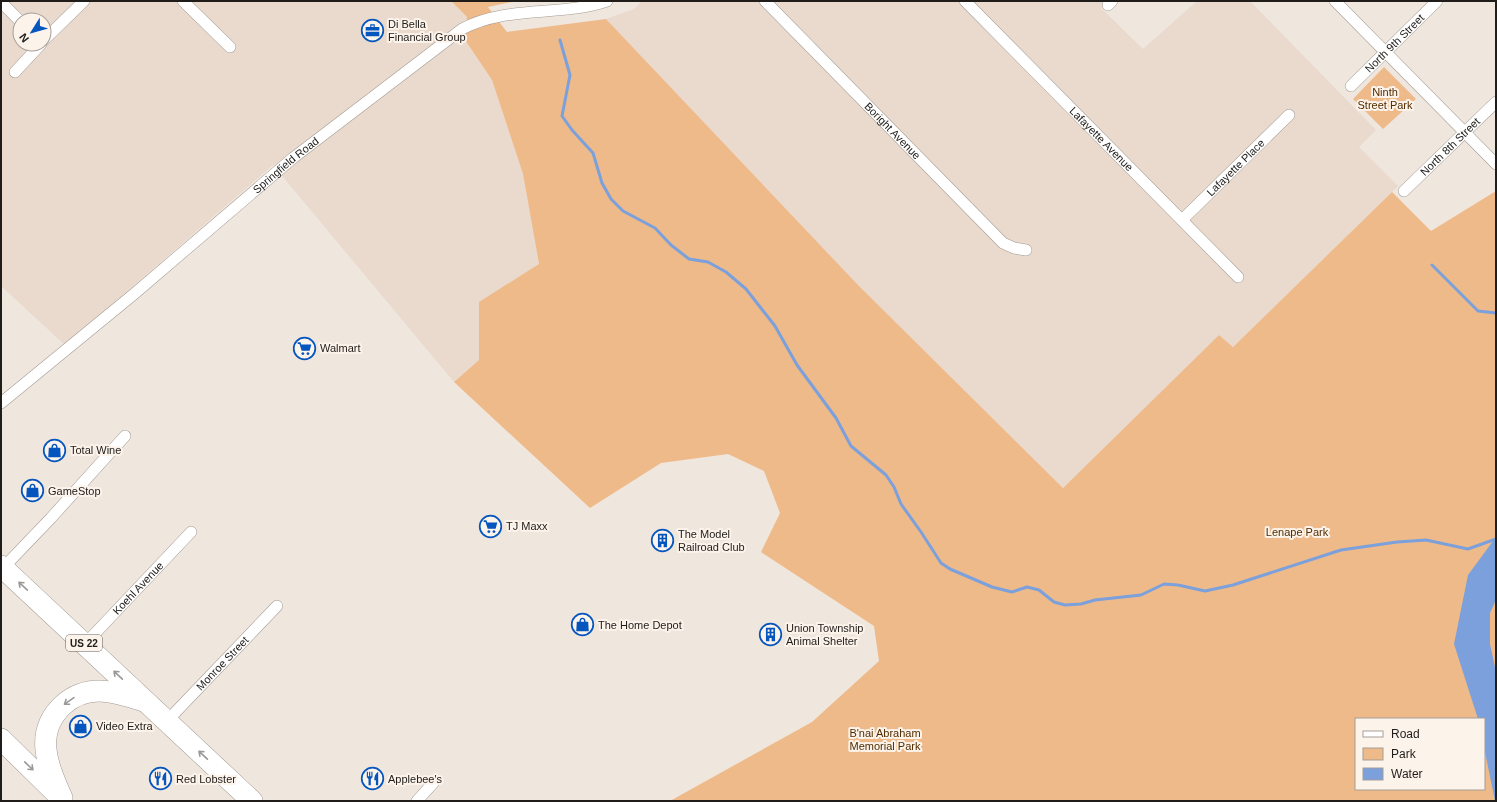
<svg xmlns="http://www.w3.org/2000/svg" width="1497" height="802" font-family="Arial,sans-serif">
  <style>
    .built { fill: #e9dacd; fill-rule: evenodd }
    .green { fill: #efba89; fill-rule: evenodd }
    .water { fill: #7ba0db }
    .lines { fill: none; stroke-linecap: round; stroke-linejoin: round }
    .stream { stroke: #7ba0db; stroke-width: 3 }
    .street-casing { stroke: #a29a92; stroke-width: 12 }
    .highway-casing { stroke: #a29a92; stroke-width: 22 }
    .street { stroke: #fff; stroke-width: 11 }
    .highway { stroke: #fff; stroke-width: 21 }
    .oneway { stroke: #9a9998 }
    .labels { text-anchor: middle; stroke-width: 4; stroke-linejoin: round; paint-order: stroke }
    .shield { fill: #fcf3eb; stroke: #615c58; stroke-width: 1 }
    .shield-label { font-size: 10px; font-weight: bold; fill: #1f1c19 }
    .poi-label { font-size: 11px; fill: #1f1c19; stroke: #fcf3eb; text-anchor: start }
    .street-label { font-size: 11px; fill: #1f1c19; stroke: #fcf3eb }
    .park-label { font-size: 11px; fill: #512d01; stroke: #fcf3eb }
  </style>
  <rect width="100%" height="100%" fill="#efe6de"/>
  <g class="built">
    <path d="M 1,1 L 451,1 L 467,17 L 463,37 L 492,80 L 523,174 L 539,265 L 480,302 L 479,360 L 454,382 L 273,165 L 65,345 L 1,286 ZM 20,20 L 44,20 L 44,44 L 20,44 Z"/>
    <path d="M 642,1 L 1108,1 L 1101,8 L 1143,49 L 1197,1 L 1250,1 L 1376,130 L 1359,147 L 1398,186 L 1233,347 L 1219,335 L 1063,488 L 858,285 L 606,19 L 634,9 Z"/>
  </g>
  <g class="green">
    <path d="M 451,1 L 516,1 L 488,7 L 507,32 L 606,19 L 858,285 L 1063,488 L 1219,335 L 1233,347 L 1392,192 L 1431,231 L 1496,191 L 1496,801 L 670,801 L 812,722 L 879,661 L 874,626 L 761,552 L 780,513 L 764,471 L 728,454 L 661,463 L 590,508 L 454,382 L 479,360 L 479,302 L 539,264 L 523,174 L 492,80 L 463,37 L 467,17 ZM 1356,719 L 1484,719 L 1484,789 L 1356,789 Z"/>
    <path d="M 1384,67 L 1416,99 L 1383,129 L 1353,99 Z"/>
  </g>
  <path class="water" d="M 1496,537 L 1496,600 L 1490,613 L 1490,644 L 1496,672 L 1495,801 L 1484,747 L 1484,719 L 1478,719 L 1454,644 L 1468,575 Z"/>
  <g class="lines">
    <g class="stream">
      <path d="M 560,40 L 570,75 L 562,116 L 572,130 L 593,153 L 602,183 L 611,199 L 623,211 L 655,228 L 671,245 L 689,259 L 708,262 L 726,272 L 746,289 L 775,326 L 797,365 L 836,418 L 851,446 L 886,475 L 894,487 L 901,504 L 921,532 L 941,563 L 950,569 L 992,587 L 1012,592 L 1027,587 L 1039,590 L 1054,602 L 1065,605 L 1081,604 L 1095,600 L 1141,595 L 1164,584 L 1178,585 L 1205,591 L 1233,585 L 1341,550 L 1397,542 L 1426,540 L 1468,549 L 1496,539"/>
      <path d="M 1432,265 L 1478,311 L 1496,313"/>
    </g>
    <defs>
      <g id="street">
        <path d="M 183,1 L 230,47"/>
        <path id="s1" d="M 765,1 L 1003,243 L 1014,248 L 1026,250"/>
        <path id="s2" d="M 965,1 L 1238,277"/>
        <path d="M 1335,1 L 1496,164"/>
        <path d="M 1,2 L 20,21"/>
        <path d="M 1108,5 L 1112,1"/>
        <path d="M 44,40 L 84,1"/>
        <path d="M 15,72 L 41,44"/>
        <path id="s3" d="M 1351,86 L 1437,1"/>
        <path id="s4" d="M 1404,191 L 1496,102"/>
        <path id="s5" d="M 1182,220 L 1289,115"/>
        <path id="s6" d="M 1,403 L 134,294 L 293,158 L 462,29 C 507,5 560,17 607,1"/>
        <path d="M 3,568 L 51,518 L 125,436"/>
        <path id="s7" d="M 85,644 L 191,532"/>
        <path id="s8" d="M 167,721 L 277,606"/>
        <path d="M 417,801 L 434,782"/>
      </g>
      <g id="highway">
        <path d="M 1,566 L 252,801"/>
        <path d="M 1,739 L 56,793"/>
        <path d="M 62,798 C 48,766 33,733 63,705 C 73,696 86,691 99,691 C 114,691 130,697 144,701"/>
      </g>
    </defs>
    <use href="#street" class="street-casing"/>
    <use href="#highway" class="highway-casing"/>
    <use href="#street" class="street"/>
    <use href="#highway" class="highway"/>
  </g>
  <defs><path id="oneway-shaft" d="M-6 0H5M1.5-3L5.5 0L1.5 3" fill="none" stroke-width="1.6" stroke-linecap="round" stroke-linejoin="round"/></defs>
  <g class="oneway">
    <use href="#oneway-shaft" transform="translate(23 586) rotate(-137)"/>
    <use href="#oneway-shaft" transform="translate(118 675) rotate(-137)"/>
    <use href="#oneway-shaft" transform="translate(69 701) rotate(145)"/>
    <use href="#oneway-shaft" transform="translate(203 755) rotate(-137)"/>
    <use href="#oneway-shaft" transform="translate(29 766) rotate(44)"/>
  </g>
  <defs>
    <symbol id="office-ring" viewBox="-11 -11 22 22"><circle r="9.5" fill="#fcf3eb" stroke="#0555bf" stroke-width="1.5"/><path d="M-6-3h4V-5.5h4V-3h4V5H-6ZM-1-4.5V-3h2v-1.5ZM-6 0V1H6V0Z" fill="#0555bf"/></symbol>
    <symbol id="supermarket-ring" viewBox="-11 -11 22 22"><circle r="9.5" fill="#fcf3eb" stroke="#0555bf" stroke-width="1.5"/><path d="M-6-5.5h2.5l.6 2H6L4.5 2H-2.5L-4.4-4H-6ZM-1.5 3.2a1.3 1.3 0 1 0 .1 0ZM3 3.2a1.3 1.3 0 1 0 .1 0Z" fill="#0555bf"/></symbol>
    <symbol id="shop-ring" viewBox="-11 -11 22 22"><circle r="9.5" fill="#fcf3eb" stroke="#0555bf" stroke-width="1.5"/><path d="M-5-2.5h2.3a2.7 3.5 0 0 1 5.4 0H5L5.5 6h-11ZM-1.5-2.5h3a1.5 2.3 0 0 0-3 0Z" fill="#0555bf"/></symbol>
    <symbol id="building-ring" viewBox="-11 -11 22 22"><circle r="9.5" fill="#fcf3eb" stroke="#0555bf" stroke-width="1.5"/><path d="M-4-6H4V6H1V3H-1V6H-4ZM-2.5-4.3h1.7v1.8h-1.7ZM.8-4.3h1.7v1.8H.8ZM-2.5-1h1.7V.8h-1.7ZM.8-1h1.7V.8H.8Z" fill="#0555bf"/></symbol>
    <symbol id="restaurant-ring" viewBox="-11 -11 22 22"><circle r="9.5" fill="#fcf3eb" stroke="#0555bf" stroke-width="1.5"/><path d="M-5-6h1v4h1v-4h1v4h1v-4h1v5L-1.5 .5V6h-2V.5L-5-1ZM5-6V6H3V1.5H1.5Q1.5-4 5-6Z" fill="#0555bf"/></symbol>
  </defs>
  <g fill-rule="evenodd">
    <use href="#office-ring" x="360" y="18" width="25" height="25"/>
    <use href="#supermarket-ring" x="292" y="336" width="25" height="25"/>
    <use href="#shop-ring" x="42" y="438" width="25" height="25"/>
    <use href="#shop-ring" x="20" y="478" width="25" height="25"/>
    <use href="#supermarket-ring" x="478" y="514" width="25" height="25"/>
    <use href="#building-ring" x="650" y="528" width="25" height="25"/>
    <use href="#shop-ring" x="570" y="612" width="25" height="25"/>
    <use href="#building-ring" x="758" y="622" width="25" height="25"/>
    <use href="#shop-ring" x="68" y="714" width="25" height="25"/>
    <use href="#restaurant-ring" x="148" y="766" width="25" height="25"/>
    <use href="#restaurant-ring" x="360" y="766" width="25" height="25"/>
  </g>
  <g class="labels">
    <rect class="shield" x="66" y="635" width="36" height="16" rx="3"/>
    <g class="shield-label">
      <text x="84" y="647">US 22</text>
    </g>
    <g class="poi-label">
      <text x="388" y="28">Di Bella<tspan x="388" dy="13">Financial Group</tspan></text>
      <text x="320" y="352">Walmart</text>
      <text x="70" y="454">Total Wine</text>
      <text x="48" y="495">GameStop</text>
      <text x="506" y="530">TJ Maxx</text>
      <text x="678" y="538">The Model<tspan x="678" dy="13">Railroad Club</tspan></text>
      <text x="598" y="629">The Home Depot</text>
      <text x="786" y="632">Union Township<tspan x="786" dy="13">Animal Shelter</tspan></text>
      <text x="96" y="730">Video Extra</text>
      <text x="176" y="783">Red Lobster</text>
      <text x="388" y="783">Applebee's</text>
    </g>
    <g class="street-label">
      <text dy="4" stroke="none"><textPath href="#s3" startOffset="61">North 9th Street</textPath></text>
      <text dy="4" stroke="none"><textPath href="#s1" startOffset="182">Boright Avenue</textPath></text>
      <text dy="4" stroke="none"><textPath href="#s2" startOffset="194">Lafayette Avenue</textPath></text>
      <text dy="4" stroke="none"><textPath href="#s4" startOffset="64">North 8th Street</textPath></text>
      <text dy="4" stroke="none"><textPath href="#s6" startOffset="371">Springfield Road</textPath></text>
      <text dy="4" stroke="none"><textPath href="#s5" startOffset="75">Lafayette Place</textPath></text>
      <text dy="4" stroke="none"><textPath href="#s7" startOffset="77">Koehl Avenue</textPath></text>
      <text dy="4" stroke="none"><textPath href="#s8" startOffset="80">Monroe Street</textPath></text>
    </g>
    <g class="park-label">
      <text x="1385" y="96">Ninth<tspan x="1385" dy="13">Street Park</tspan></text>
      <text x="1297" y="536">Lenape Park</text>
      <text x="885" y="737">B'nai Abraham<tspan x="885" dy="13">Memorial Park</tspan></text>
    </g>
  </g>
  <rect width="1497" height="802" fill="none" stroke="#1f1c19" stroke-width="4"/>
  <rect x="1355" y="718" width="130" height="72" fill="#fcf3eb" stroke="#a49d97"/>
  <rect x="1363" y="731" width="20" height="6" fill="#ffffff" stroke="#a49d97"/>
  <text x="1391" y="738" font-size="12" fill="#1f1c19">Road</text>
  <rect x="1363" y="748" width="20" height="12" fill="#efba89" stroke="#a49d97"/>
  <text x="1391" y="758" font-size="12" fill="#1f1c19">Park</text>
  <rect x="1363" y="768" width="20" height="12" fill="#7ba0db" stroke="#a49d97"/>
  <text x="1391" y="778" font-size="12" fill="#1f1c19">Water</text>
  <g transform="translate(32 32) rotate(233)"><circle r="19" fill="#fcf3eb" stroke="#a49d97"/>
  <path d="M0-3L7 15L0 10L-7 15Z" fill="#0555bf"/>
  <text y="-6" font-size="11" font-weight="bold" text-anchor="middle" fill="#1f1c19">N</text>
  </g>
</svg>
